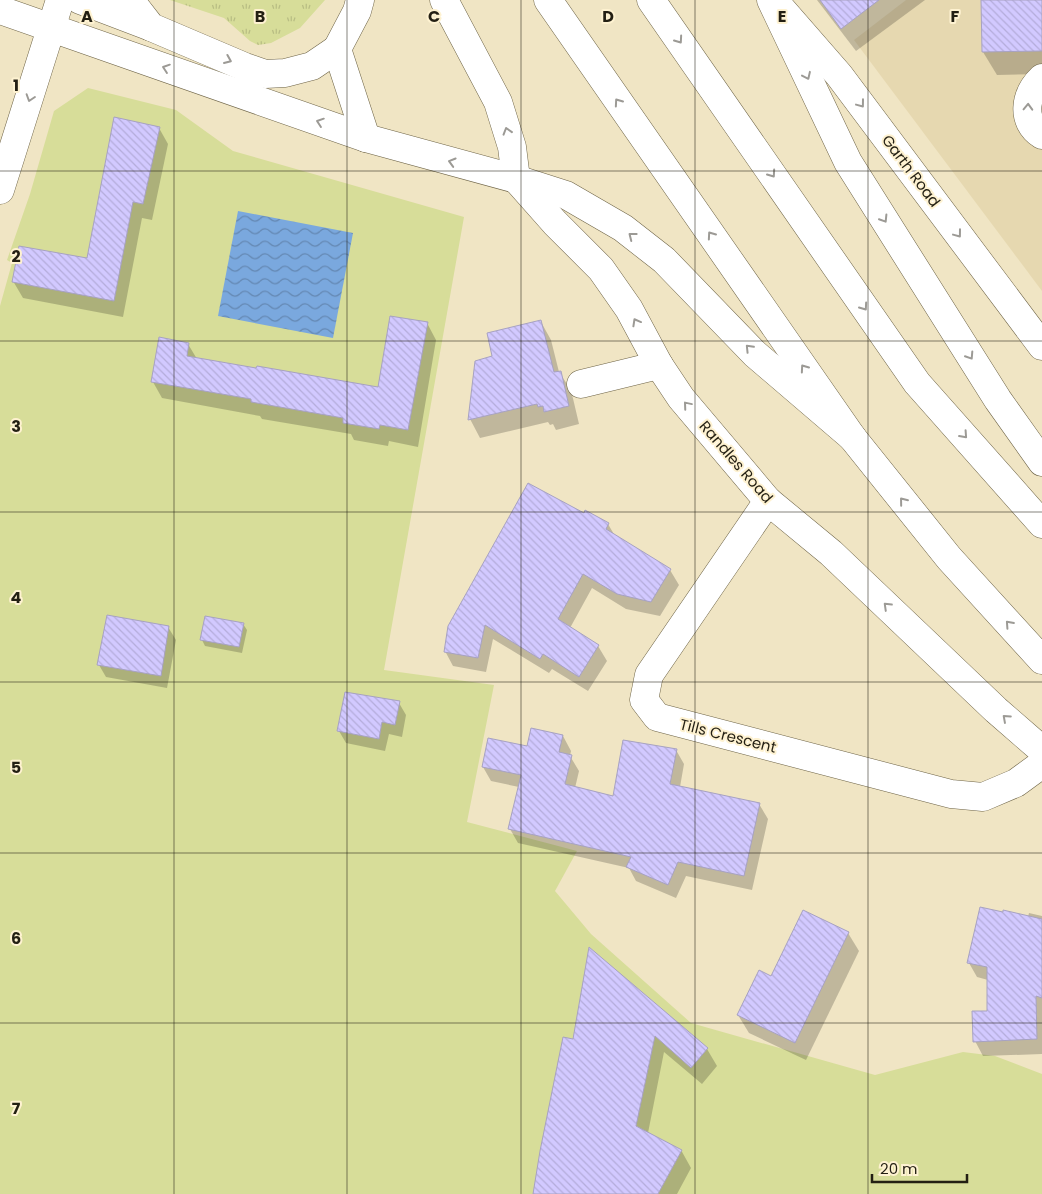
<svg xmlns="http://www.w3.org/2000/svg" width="1042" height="1194" font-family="Poppins,sans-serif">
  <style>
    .built { fill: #e6d8b0 }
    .grass { fill: #d7dd99 }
    .park { fill: url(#park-tufts) }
    .water { fill: url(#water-waves) }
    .shadow { fill: #0003 }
    .building { fill: url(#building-back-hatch); stroke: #a7a2c1 }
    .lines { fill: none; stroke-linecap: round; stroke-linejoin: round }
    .minor-casing { stroke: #6e6447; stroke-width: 29 }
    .major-casing { stroke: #6e6447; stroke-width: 29 }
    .highway-casing { stroke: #6e6447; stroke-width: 29 }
    .minor { stroke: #fff; stroke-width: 28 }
    .major { stroke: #fff; stroke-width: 28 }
    .highway { stroke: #fff; stroke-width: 28 }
    .oneway { stroke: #9c9a95 }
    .grid { fill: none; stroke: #231f13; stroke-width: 1; stroke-opacity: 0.55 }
    .labels { text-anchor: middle; stroke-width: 4; stroke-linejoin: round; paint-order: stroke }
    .street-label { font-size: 15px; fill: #231f13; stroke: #fef2d1 }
    .grid-label { font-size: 16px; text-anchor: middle; font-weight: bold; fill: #231f13; stroke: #fef2d1; stroke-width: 4; stroke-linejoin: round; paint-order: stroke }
  </style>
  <defs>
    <pattern id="park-tufts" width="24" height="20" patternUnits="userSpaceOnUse" patternTransform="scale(1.25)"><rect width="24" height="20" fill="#d7dd99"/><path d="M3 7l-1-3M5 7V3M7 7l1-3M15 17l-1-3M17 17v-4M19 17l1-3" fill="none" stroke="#b8bd83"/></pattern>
    <pattern id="water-waves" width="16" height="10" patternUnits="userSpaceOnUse" patternTransform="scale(1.25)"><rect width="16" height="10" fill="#7aa8de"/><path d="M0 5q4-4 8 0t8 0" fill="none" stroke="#6488b3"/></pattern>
    <pattern id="building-back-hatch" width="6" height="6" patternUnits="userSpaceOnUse" patternTransform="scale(1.25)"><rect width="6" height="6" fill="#d2c9ff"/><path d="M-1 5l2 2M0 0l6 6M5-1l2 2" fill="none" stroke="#b4acda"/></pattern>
  </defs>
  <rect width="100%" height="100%" fill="#f0e5c4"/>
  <path class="built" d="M 906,0 L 1042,0 L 1042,291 L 854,40 Z"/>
  <path class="grass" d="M 88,88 L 176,110 L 233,151 L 464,217 L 384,670 L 494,685 L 467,822 L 577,851 L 555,891 L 591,934 L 691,1023 L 875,1075 L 963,1052 L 995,1056 L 1042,1074 L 1042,1194 L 0,1194 L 0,306 L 12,263 L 7,260 L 30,194 L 54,111 Z"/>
  <path class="park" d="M 170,0 L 325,0 L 300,28 L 271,43 L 258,45 L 250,41 L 224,18 Z"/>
  <path class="water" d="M 238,211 L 353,233 L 333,338 L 218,316 Z"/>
  <g class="shadow">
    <path d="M 817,0 L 925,0 L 856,51 Z"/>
    <path d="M 983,0 L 1042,0 L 1042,74 L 997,75 L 983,52 Z"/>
    <path d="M 159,128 L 168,144 L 152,220 L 142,218 L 123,317 L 23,298 L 13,281 L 88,260 Z"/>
    <path d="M 541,322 L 551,340 L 559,372 L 571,390 L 579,424 L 556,430 L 553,424 L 550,425 L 548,422 L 480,438 L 470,419 L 494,357 Z"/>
    <path d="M 427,323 L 436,340 L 418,447 L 389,441 L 388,446 L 354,440 L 351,434 L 262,419 L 260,416 L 162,398 L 153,382 L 188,344 L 197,359 L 379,389 Z"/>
    <path d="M 584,515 L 608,524 L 615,536 L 670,570 L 679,585 L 660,616 L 626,609 L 592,588 L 570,628 L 598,646 L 607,661 L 588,691 L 552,669 L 549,673 L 493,639 L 486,672 L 453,666 L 445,651 Z"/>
    <path d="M 243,624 L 247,630 L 242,653 L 205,646 L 202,640 Z"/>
    <path d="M 168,627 L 176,640 L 167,688 L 106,677 L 99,665 Z"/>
    <path d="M 399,703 L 406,715 L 402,737 L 389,734 L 385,751 L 346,743 L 339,731 Z"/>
    <path d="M 563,736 L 571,751 L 570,756 L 579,771 L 575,788 L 614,797 L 676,750 L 684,764 L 680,787 L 759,804 L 768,819 L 752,890 L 686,876 L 676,898 L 636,881 L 629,868 L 518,843 L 510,829 L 519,787 L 491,781 L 483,767 L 528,748 Z"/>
    <path d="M 1029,913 L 1042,916 L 1042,1054 L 983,1056 L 975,1041 L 989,1012 L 988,980 L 977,977 L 969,963 L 1028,917 Z"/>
    <path d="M 848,933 L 859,951 L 806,1060 L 749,1033 L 738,1015 L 772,977 Z"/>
    <path d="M 590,949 L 707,1049 L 717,1066 L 702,1084 L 664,1052 L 648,1133 L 681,1150 L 691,1168 L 677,1194 L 534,1194 L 574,1041 Z"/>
  </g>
  <g class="building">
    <path d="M 820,0 L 879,0 L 841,29 Z"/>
    <path d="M 981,0 L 1042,0 L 1042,51 L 982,52 Z"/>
    <path d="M 114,117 L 160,127 L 143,204 L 133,202 L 114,301 L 12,282 L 19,246 L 87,258 Z"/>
    <path d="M 390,316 L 428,322 L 408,430 L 380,425 L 379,429 L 343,423 L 343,418 L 251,402 L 251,399 L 151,382 L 159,337 L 189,343 L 187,356 L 256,368 L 257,366 L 378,387 Z"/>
    <path d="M 541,320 L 554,372 L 561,371 L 569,406 L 544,412 L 543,406 L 538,407 L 537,404 L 468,420 L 475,361 L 492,356 L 487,333 Z"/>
    <path d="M 528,483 L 584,513 L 585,510 L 609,523 L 606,529 L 671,569 L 651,602 L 617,594 L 583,574 L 558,619 L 599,645 L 579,677 L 543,654 L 540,659 L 485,625 L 478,658 L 444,652 L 448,626 Z"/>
    <path d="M 107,615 L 169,626 L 161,676 L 97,665 Z"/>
    <path d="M 205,616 L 244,623 L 239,647 L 200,640 Z"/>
    <path d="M 345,692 L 400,701 L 395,725 L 382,722 L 379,739 L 337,731 Z"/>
    <path d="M 531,728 L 563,735 L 559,752 L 572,755 L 565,784 L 613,796 L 623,740 L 677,749 L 670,784 L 760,803 L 744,876 L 678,862 L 668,885 L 626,867 L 631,857 L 508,829 L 521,775 L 482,767 L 488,738 L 527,746 Z"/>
    <path d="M 980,907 L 1003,912 L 1003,910 L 1042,919 L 1042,998 L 1036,996 L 1037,1039 L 973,1042 L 972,1011 L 987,1011 L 987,967 L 967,963 Z"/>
    <path d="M 803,910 L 849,932 L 795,1043 L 737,1015 L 759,970 L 771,976 Z"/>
    <path d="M 589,947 L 708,1048 L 691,1068 L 655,1036 L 636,1126 L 682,1150 L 658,1194 L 533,1194 L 540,1151 L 563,1037 L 573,1039 Z"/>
  </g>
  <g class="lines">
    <defs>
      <g id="minor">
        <path d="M 778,5 L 839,75 L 1042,346"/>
        <path d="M 1042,78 C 1025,94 1020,121 1042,135"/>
        <path d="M 516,179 L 555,223 L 601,269 L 629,309 L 659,365 L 681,398 L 768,501 L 831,553 L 996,710 L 1042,750"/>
        <path d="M 581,384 L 659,365"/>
        <path d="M 768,501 L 649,675 L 644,700 L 657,717 L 951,794 L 983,797 L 1016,783 L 1042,764"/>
      </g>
      <path id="major" d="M 0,190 L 60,0"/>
      <g id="highway">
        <path d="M 80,0 L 151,27"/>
        <path d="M 130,0 L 151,27 L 245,67 L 265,74 L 285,73 L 312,66 L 337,49"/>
        <path d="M 360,0 L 357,11 L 337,49 L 366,138"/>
        <path d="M 444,0 L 498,102 L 512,147 L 516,179"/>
        <path d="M 548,0 L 852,437 L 949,558 L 1042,660"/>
        <path d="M 651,0 L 917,383 L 1042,524"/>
        <path d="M 771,0 L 848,162 L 998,400 L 1042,462"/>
        <path d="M 0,10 L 366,138 L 516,179 L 566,195 L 623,228 L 664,260 L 755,354 L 852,437"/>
      </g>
    </defs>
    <use href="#minor" class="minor-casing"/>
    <use href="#major" class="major-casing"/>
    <use href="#highway" class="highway-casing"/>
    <use href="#minor" class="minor"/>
    <use href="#major" class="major"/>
    <use href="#highway" class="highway"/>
  </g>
  <defs><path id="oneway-chevron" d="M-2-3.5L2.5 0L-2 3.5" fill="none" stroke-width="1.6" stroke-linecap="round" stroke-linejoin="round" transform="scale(1.25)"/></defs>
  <g class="oneway">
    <use href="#oneway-chevron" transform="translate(679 40) rotate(55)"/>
    <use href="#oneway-chevron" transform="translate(228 60) rotate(23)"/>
    <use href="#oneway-chevron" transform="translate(166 68) rotate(-161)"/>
    <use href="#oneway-chevron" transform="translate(807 76) rotate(65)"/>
    <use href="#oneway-chevron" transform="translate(30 98) rotate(108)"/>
    <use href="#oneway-chevron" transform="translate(618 102) rotate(-125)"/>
    <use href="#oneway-chevron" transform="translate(861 104) rotate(53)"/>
    <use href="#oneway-chevron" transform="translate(1028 107) rotate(-88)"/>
    <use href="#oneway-chevron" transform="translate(320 122) rotate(-161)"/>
    <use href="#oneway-chevron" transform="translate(507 131) rotate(-107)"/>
    <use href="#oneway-chevron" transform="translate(452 162) rotate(-164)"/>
    <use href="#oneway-chevron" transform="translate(772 174) rotate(55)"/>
    <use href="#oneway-chevron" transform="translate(884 219) rotate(58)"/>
    <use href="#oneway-chevron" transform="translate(958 234) rotate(53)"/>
    <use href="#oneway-chevron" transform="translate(711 235) rotate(-125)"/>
    <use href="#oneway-chevron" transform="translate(632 236) rotate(-142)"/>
    <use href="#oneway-chevron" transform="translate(864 307) rotate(55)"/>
    <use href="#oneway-chevron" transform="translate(636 322) rotate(-119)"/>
    <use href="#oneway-chevron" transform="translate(749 348) rotate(-134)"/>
    <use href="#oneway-chevron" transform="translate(970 356) rotate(57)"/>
    <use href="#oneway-chevron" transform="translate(804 368) rotate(-125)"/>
    <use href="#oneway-chevron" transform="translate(687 405) rotate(-130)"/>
    <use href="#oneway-chevron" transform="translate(964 435) rotate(48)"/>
    <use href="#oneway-chevron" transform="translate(903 501) rotate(-129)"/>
    <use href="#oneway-chevron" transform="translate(887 606) rotate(-136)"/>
    <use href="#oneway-chevron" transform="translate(1009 624) rotate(-132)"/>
    <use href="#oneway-chevron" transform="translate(1006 718) rotate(-138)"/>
  </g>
  <path class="grid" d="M 174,0 L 174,1194M 347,0 L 347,1194M 521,0 L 521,1194M 695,0 L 695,1194M 868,0 L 868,1194M 0,171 L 1042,171M 0,341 L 1042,341M 0,512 L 1042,512M 0,682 L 1042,682M 0,853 L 1042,853M 0,1023 L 1042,1023"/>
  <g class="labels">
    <g class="street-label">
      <text transform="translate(911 171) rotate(53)" y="5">Garth Road</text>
      <text transform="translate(736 462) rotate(49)" y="5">Randles Road</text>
      <text transform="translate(728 736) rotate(14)" y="5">Tills Crescent</text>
    </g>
  </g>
  <g class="grid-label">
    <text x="87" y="22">A</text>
    <text x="260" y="22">B</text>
    <text x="434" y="22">C</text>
    <text x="608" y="22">D</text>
    <text x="782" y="22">E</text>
    <text x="955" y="22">F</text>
    <text x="16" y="91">1</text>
    <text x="16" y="262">2</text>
    <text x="16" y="432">3</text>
    <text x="16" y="603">4</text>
    <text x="16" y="773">5</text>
    <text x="16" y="944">6</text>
    <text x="16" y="1114">7</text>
  </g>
  <path d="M872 1174v8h95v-8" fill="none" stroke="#231f13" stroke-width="2.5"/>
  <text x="880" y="1174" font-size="15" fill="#231f13" stroke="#fef2d1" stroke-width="4" paint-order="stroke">20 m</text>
</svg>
